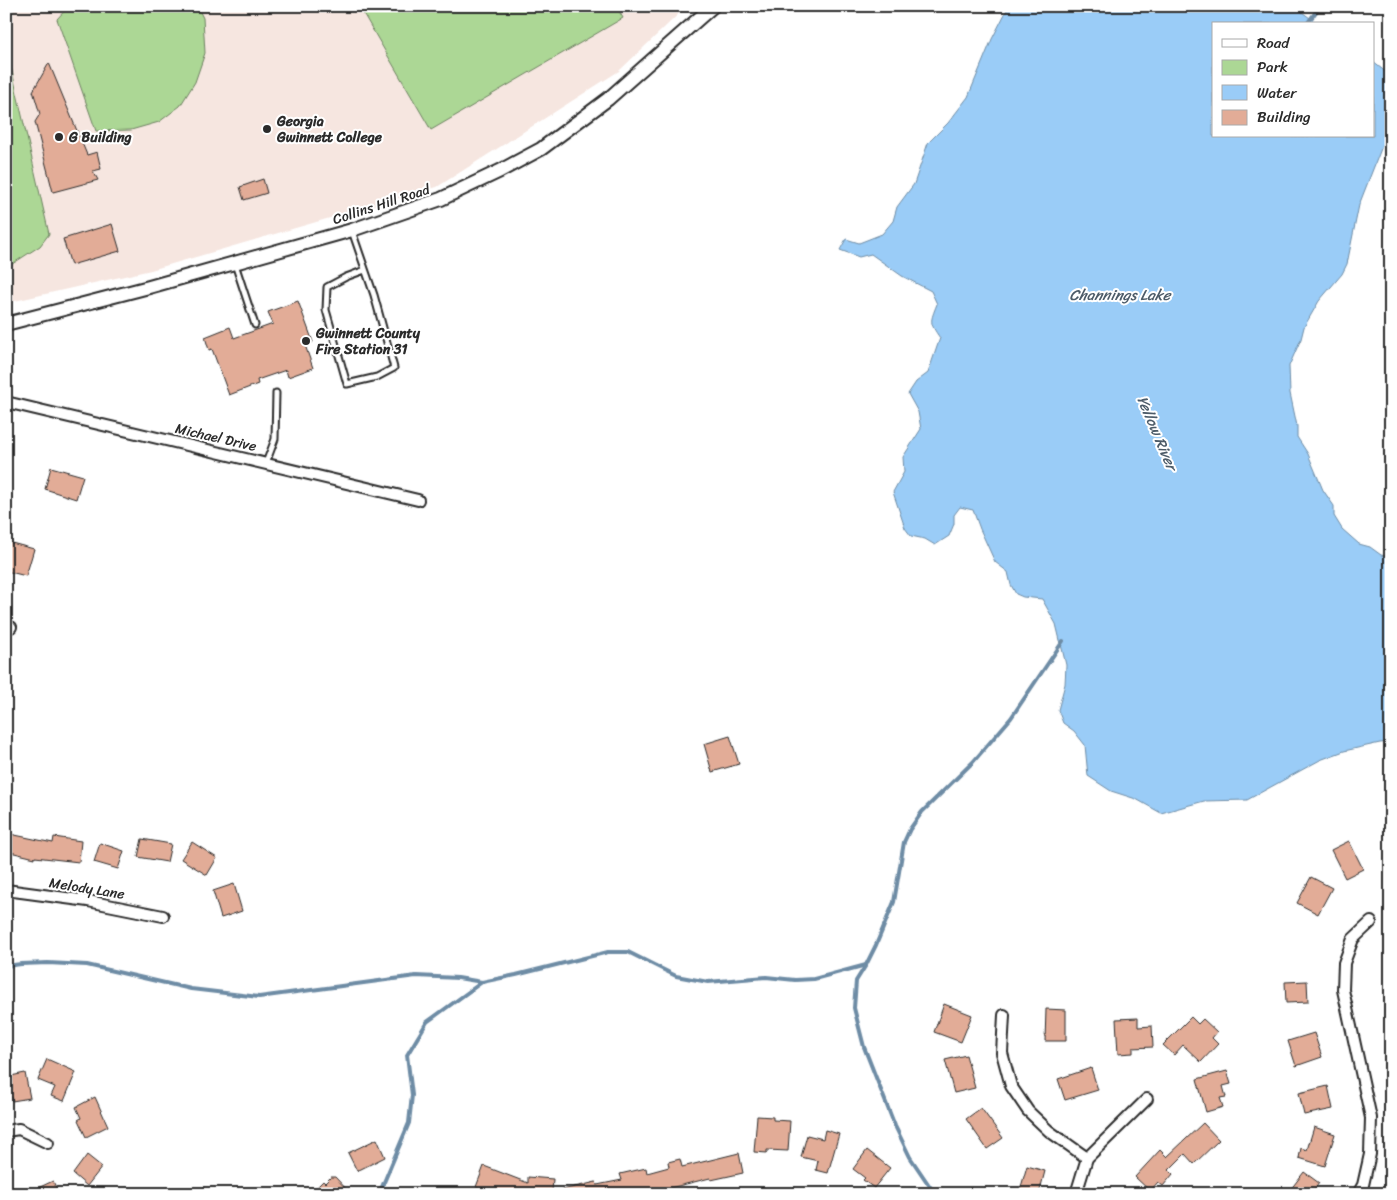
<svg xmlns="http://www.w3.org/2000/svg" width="1397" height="1200" font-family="Sriracha,sans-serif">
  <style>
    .built { fill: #f6e6e0 }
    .green { fill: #acd795; stroke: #6c8160 }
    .water { fill: #9accf7; stroke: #6e8ca5 }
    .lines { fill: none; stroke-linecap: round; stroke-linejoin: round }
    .stream { stroke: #6e8ca5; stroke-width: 4 }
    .building { fill: #e2ac97; stroke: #2b2b2b }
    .service-casing { stroke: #2b2b2b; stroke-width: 9 }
    .minor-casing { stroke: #2b2b2b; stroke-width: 14 }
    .tertiary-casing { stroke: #2b2b2b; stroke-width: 16 }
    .service { stroke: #fff; stroke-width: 5 }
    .minor { stroke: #fff; stroke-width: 10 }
    .tertiary { stroke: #fff; stroke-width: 12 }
    .poi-dot { fill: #2b2b2b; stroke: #fff; stroke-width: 2 }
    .labels { text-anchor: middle; stroke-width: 4; stroke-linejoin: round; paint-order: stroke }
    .poi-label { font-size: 14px; font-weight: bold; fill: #2b2b2b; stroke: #fff; text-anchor: start }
    .street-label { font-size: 14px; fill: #2b2b2b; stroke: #fff }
    .water-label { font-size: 15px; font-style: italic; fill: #4c5b68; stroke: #fff }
  </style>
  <rect width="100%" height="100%" fill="#fff"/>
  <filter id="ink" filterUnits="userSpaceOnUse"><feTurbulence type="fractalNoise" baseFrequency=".02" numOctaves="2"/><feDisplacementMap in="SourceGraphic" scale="10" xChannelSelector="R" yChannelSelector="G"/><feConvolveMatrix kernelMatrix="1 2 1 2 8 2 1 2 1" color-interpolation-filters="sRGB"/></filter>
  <g filter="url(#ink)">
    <path class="built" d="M 6,6 L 687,6 L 619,71 L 437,187 L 151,270 L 6,303 Z"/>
    <g class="green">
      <path d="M 69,6 L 197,6 L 203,18 L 205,53 L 195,82 L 180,106 L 159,122 L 131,130 L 96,131 L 57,19 Z"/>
      <path d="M 364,6 L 616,6 L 623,18 L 431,130 L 360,8 Z"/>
      <path d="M 6,45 L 49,234 L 40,246 L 6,268 Z"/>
    </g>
    <path class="water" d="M 1009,6 L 1294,6 L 1318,24 L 1213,24 L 1213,136 L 1373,136 L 1373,62 L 1391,76 L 1391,120 L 1384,141 L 1359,205 L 1347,264 L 1342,274 L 1319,301 L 1304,327 L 1301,339 L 1289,366 L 1290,393 L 1297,426 L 1297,437 L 1308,454 L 1323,490 L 1334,506 L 1334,516 L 1342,529 L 1359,544 L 1370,547 L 1381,555 L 1391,557 L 1391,742 L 1380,743 L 1344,751 L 1320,760 L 1247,800 L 1204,801 L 1161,813 L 1136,799 L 1111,791 L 1088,776 L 1085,745 L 1074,731 L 1063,723 L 1058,710 L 1065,684 L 1066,665 L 1056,624 L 1042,599 L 1023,597 L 1016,594 L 1011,585 L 1008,572 L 995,562 L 980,529 L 973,510 L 960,507 L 954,515 L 954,524 L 949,536 L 935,545 L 925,539 L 911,536 L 905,528 L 893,492 L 904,472 L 903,457 L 921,429 L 918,412 L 908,394 L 916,382 L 928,373 L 940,338 C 929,322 930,322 937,304 L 931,291 L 902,276 L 871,254 L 859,257 L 840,250 L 846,239 L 859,243 L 882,234 L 893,221 L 897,207 L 914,184 L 928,143 L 948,123 L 968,97 L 992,39 Z"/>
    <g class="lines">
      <g class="stream">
        <path d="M 1307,24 L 1320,6"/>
        <path d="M 6,966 L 21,964 L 48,963 L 87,965 L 191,989 L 259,997 L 416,976 L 458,978 L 482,982 L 516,975 L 608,952 L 628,952 L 676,976 L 708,982 L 766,977 L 795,980 L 814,979 L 866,965"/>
        <path d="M 379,1194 L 409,1123 L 412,1095 L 407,1055 L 427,1022 L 482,982"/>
        <path d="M 935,1194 L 910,1157 L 895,1126 L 864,1047 L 854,1008 L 856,981 L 866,965 L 876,945 L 894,902 L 904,842 L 910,829 L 922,812 L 973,762 L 1011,718 L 1063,641"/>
      </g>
    </g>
    <g class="building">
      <path d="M 49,63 L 87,155 L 97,152 L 101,169 L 93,171 L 98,180 L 53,192 L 35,122 L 40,114 L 33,91 Z"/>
      <path d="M 263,179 L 267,193 L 244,200 L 240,187 Z"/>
      <path d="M 112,224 L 120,251 L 71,265 L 63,239 Z"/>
      <path d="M 298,301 L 313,342 L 305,345 L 313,368 L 288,377 L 286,370 L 257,380 L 258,384 L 229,395 L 212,349 L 209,350 L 205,337 L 230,327 L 234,338 L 273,324 L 268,312 Z"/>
      <path d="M 51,467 L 83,476 L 76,499 L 45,489 Z"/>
      <path d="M 8,542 L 34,549 L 26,576 L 6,571 L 6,548 Z"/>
      <path d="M 730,736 L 739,764 L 712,772 L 704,744 Z"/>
      <path d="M 10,834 L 53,843 L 54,837 L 81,841 L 79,862 L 35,857 L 35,858 L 6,851 Z"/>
      <path d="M 142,839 L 171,844 L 167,862 L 138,857 Z"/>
      <path d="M 1349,841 L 1363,869 L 1345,878 L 1331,850 Z"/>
      <path d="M 192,842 L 217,858 L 207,875 L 181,859 Z"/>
      <path d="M 100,843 L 124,851 L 118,869 L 94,862 Z"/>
      <path d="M 1311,877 L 1332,888 L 1318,914 L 1297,903 Z"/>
      <path d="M 234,884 L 242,911 L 221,918 L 213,891 Z"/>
      <path d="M 1307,981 L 1308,1002 L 1286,1003 L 1285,982 Z"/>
      <path d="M 944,1004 L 972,1015 L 961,1042 L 934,1032 Z"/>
      <path d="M 1046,1009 L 1066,1010 L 1066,1041 L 1045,1041 Z"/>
      <path d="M 1191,1017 L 1198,1024 L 1203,1019 L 1217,1032 L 1212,1038 L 1218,1044 L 1201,1062 L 1183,1045 L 1174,1055 L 1163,1045 Z"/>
      <path d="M 1138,1018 L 1138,1027 L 1152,1026 L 1153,1047 L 1133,1048 L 1133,1053 L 1118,1054 L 1116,1019 Z"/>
      <path d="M 1314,1033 L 1322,1057 L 1296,1066 L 1288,1041 Z"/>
      <path d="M 966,1055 L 975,1088 L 954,1093 L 945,1060 Z"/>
      <path d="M 47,1059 L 76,1072 L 64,1101 L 51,1096 L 55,1087 L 38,1080 Z"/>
      <path d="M 1091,1068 L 1098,1090 L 1065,1100 L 1058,1079 Z"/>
      <path d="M 1227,1071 L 1231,1084 L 1223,1086 L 1226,1097 L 1220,1098 L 1223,1107 L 1206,1112 L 1197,1079 Z"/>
      <path d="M 25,1073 L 30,1098 L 12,1101 L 12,1097 L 6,1098 L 6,1077 Z"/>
      <path d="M 1328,1086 L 1333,1109 L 1304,1115 L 1299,1093 Z"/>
      <path d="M 95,1097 L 108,1126 L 86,1137 L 78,1120 L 81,1118 L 76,1107 Z"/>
      <path d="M 981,1108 L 1003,1138 L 987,1149 L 966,1119 Z"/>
      <path d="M 757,1116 L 773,1117 L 773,1120 L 790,1121 L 788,1151 L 767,1150 L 767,1153 L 754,1152 Z"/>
      <path d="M 1203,1123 L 1219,1140 L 1194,1164 L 1185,1154 L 1169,1170 L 1173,1174 L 1163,1186 L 1158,1182 L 1150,1191 L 1135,1177 L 1160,1150 L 1167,1157 Z"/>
      <path d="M 1314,1127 L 1335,1134 L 1325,1166 L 1299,1158 L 1301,1148 L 1307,1150 Z"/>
      <path d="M 825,1130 L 839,1134 L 828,1173 L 816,1170 L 818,1161 L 801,1157 L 807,1135 L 823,1139 Z"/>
      <path d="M 377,1139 L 385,1157 L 357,1171 L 348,1153 Z"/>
      <path d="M 867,1150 L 890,1168 L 874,1188 L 863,1180 L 865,1178 L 853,1169 Z"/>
      <path d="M 739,1153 L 743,1173 L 711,1180 L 710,1178 L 662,1190 L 643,1194 L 563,1194 L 562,1190 L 596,1182 L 597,1185 L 622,1180 L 620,1174 L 646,1168 L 647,1173 L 669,1167 L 668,1162 L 680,1159 L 682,1167 Z"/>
      <path d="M 87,1155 L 102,1167 L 87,1186 L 73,1174 Z"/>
      <path d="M 484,1166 L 528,1183 L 528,1177 L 553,1179 L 552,1192 L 554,1194 L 493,1194 L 476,1187 Z"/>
      <path d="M 1027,1166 L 1045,1171 L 1039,1194 L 1019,1194 Z"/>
      <path d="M 1304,1172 L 1319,1183 L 1311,1194 L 1287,1194 Z"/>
      <path d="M 331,1177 L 335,1177 L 351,1194 L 310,1194 L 323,1181 L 325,1183 Z"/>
      <path d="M 53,1181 L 59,1194 L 25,1194 Z"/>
    </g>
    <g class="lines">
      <defs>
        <g id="service">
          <path d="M 352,231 L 374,295 L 394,368 L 377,377 L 347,384 L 326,310 L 327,287 L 346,277 L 365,270"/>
          <path d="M 235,264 L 255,325"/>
          <path d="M 266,463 L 275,439 L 276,393"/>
        </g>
        <g id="minor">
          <path d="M 6,402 L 418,500"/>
          <path d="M 6,626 L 11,627"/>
          <path d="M 6,890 L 88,901 L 163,916"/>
          <path d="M 1004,1015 L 1002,1053 L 1011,1086 L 1028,1111 L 1049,1131 L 1087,1158"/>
          <path d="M 6,1131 L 19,1129 L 48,1143"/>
          <path d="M 1076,1194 L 1087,1158 L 1147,1099"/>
          <path d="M 1358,1194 L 1363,1185 L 1370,1154 L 1371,1118 L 1343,990 L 1344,963 L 1353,939 L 1371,922"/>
        </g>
        <path id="tertiary" d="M 6,324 L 149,287 L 352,230 L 441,199 L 500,171 L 541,149 L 608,99 L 713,6"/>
      </defs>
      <use href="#service" class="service-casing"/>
      <use href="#minor" class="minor-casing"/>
      <use href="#tertiary" class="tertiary-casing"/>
      <use href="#service" class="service"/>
      <use href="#minor" class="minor"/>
      <use href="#tertiary" class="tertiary"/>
    </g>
  </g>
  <g class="poi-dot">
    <circle cx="267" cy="129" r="5"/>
    <circle cx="59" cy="137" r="5"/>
    <circle cx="306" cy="341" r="5"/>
  </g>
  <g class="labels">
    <g class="poi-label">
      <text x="277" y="126">Georgia<tspan x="277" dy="16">Gwinnett College</tspan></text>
      <text x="69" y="142">G Building</text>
      <text x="316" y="338">Gwinnett County<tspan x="316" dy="16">Fire Station 31</tspan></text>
    </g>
    <g class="street-label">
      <text transform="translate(381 204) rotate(-18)" y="5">Collins Hill Road</text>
      <text transform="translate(216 437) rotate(13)" y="5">Michael Drive</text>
      <text transform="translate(87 888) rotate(9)" y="5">Melody Lane</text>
    </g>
    <g class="water-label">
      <text x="1120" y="300">Channings Lake</text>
      <text transform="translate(1157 433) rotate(67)" y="5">Yellow River</text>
    </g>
  </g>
  <rect width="1397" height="1200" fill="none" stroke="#fff" stroke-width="25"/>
  <rect x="12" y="12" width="1372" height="1175" fill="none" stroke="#2b2b2b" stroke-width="2" filter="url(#ink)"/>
  <rect x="1212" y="22" width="162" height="115" fill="#ffffff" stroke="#aaaaaa"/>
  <rect x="1222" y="39" width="25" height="8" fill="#ffffff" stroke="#aaaaaa"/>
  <text x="1257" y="48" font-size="15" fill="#2b2b2b">Road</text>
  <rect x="1222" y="60" width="25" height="15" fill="#acd795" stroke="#aaaaaa"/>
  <text x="1257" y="72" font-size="15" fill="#2b2b2b">Park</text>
  <rect x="1222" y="85" width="25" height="15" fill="#9accf7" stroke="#aaaaaa"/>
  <text x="1257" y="98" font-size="15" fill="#2b2b2b">Water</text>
  <rect x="1222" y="110" width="25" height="15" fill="#e2ac97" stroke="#aaaaaa"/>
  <text x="1257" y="122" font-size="15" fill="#2b2b2b">Building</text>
</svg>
